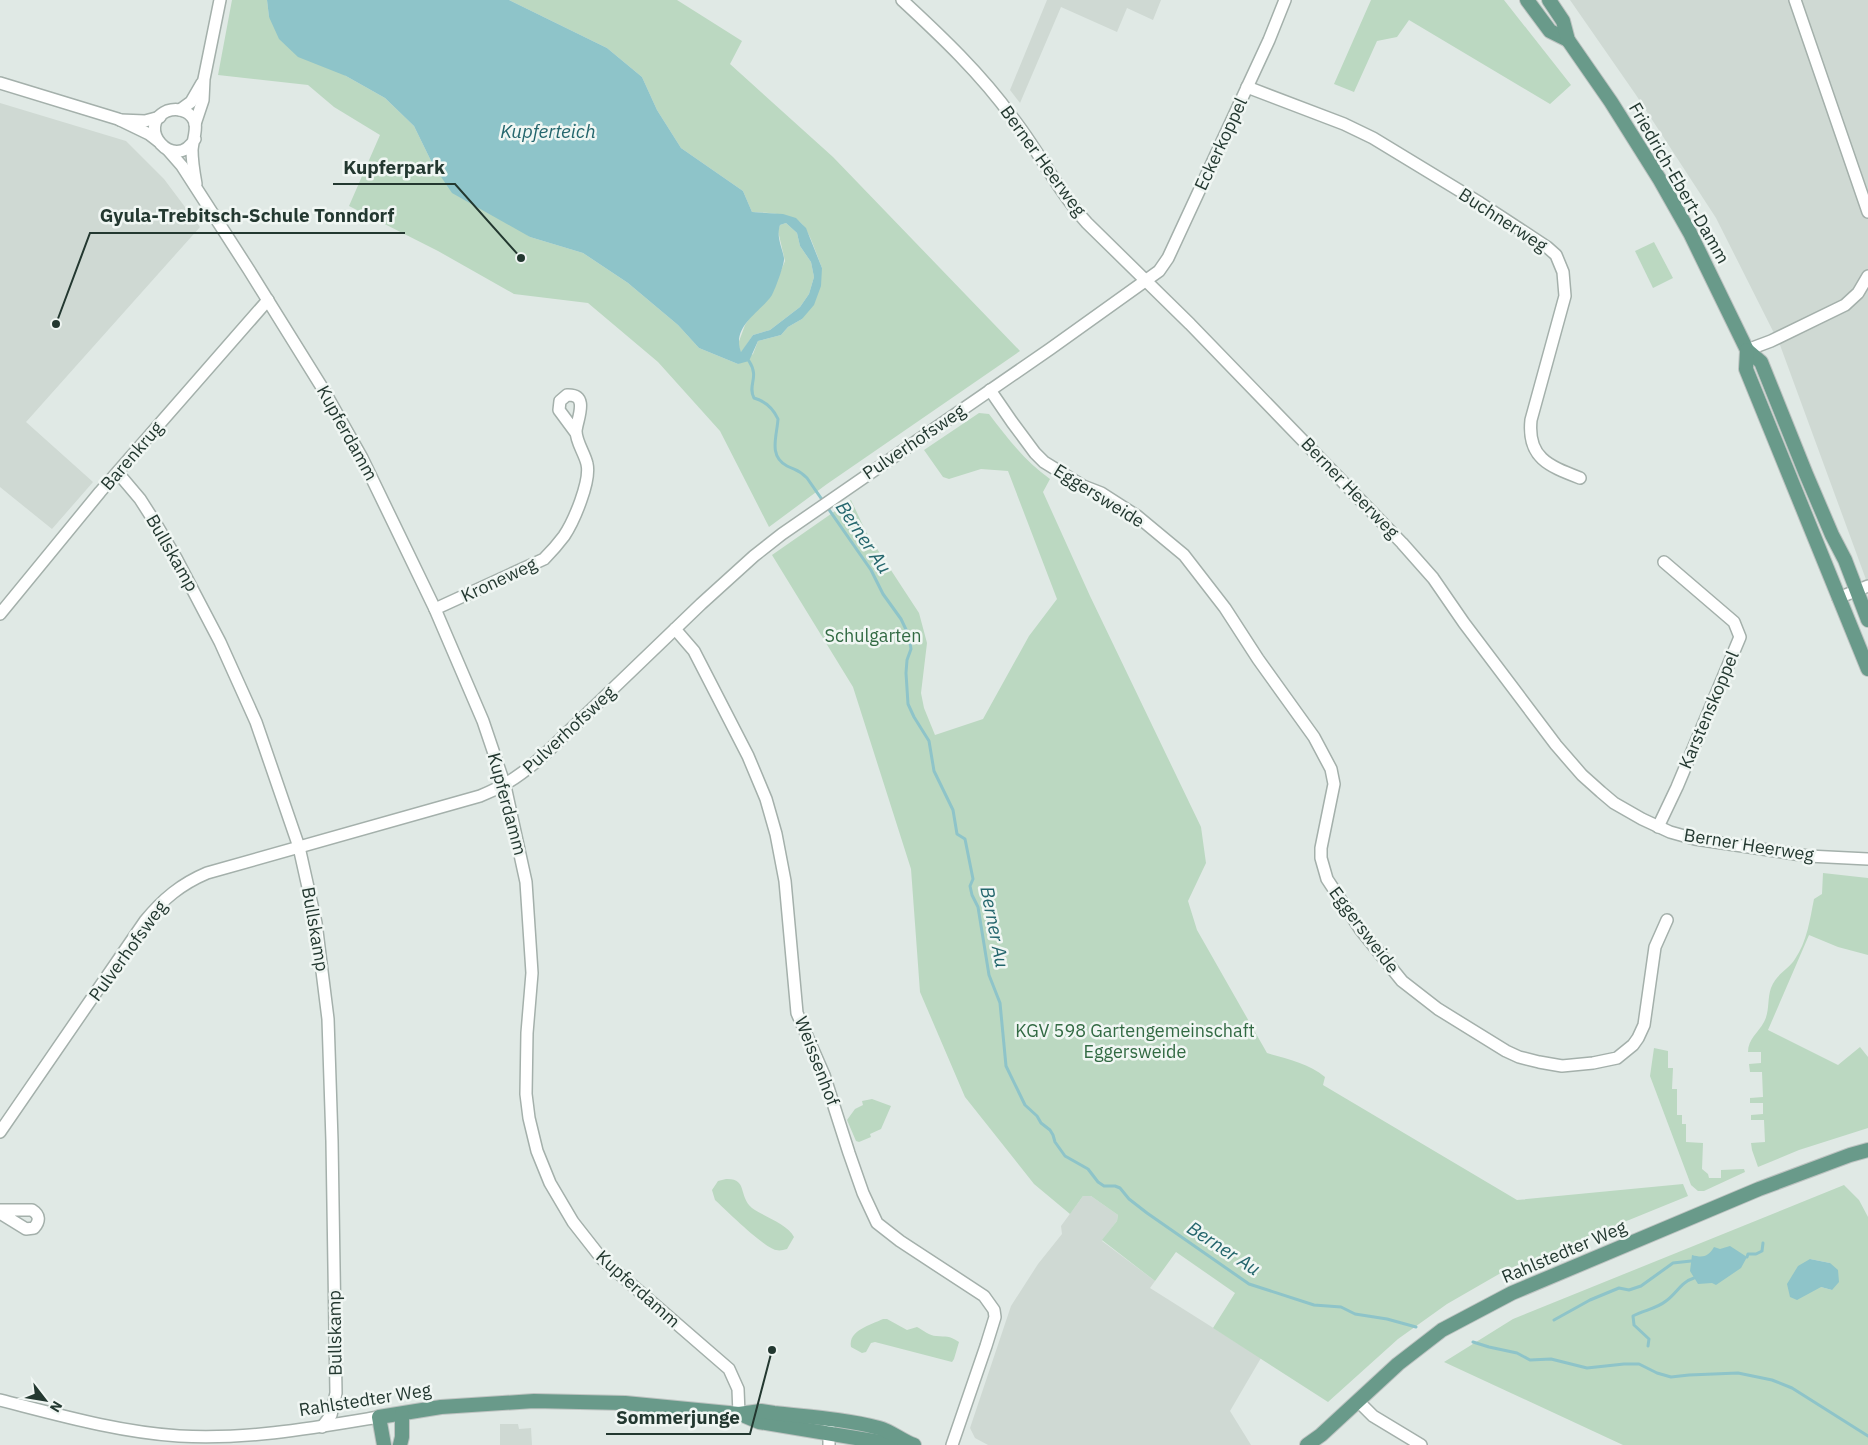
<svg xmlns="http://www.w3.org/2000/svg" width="1868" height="1445" font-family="'IBM Plex Sans',sans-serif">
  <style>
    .built { fill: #cfd9d3 }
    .green { fill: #bbd8c1; fill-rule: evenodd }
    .water { fill: #8ec4c9; fill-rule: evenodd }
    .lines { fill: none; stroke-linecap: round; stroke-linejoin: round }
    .stream { stroke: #8ec4c9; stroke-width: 3 }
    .minor-casing { stroke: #a4b0ab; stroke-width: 14 }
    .major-casing { stroke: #bdc3c1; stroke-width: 16 }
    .minor { stroke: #fff; stroke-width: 11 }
    .major { stroke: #699a8a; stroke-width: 14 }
    .labels { text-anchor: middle; stroke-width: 5; stroke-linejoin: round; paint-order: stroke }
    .street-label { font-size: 18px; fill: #233830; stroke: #f0f6f3 }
    .park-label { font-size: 18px; fill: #326a43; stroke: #f0f6f3 }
    .water-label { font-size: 19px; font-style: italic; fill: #24666d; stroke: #f0f6f3 }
    .leader { fill: none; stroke: #233830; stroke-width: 2 }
    .callout-dot { fill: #233830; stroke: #f0f6f3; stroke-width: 2 }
    .callout-label { font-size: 19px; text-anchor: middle; font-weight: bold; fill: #233830; stroke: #f0f6f3; stroke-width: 5; stroke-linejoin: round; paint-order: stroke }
  </style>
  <rect width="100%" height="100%" fill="#e0e9e5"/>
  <g class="built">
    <path d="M 1047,0 L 1161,0 L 1153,20 L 1127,8 L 1117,32 L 1061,7 L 1020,103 L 1010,90 Z"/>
    <path d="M 1570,0 L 1868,0 L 1868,585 L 1780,345 L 1716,218 L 1636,95 Z"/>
    <path d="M 0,103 L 126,141 L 164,179 L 200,227 L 26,422 L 93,482 L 52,529 L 0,487 Z"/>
    <path d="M 1083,1196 L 1091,1196 L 1118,1215 L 1117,1221 L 1102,1241 L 1155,1281 L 1150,1288 L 1261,1358 L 1230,1411 L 1251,1445 L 988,1445 L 975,1438 L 970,1428 L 1011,1306 L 1038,1264 L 1062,1234 L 1061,1226 Z"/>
    <path d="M 500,1424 L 518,1424 L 519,1429 L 531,1428 L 532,1445 L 500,1445 Z"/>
  </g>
  <g class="green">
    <path d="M 232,0 L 267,0 L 269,17 L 346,76 L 385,98 L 414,126 L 433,165 L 530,237 L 583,253 L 628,283 L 678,325 L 699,348 L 738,364 L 753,354 L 758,341 L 781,335 L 788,327 L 802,319 L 822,268 C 803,219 807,215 752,212 L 743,191 L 681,148 L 657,110 L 642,77 L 607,48 L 509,0 L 677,0 L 742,41 L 730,64 L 833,157 L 1020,351 L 827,484 L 769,527 L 720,431 L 658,362 L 588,303 L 514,294 L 438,251 L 349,206 L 380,135 L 334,107 L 308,85 L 218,75 Z"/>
    <path d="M 1371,0 L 1504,0 L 1571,85 L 1550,104 L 1409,20 L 1397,37 L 1377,41 L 1354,92 L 1334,84 Z"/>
    <path d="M 786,223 L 797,233 L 800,246 L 811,262 L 814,277 L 809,294 L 800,307 L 770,330 L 753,335 L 741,353 L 738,344 L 745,325 L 779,275 L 785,261 L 778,231 L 780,225 Z"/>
    <path d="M 1654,242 L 1673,278 L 1653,288 L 1635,251 Z"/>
    <path d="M 979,413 L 989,414 C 1008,439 1025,461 1050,479 L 1043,492 L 1090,596 L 1201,827 L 1206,863 L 1188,901 L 1197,930 L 1267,1053 C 1287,1059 1309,1063 1325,1077 L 1323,1085 L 1517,1200 L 1683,1184 L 1688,1196 L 1506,1270 L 1447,1304 L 1398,1339 L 1328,1402 L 1213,1328 L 1235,1293 L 1176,1252 L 1155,1281 L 1102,1240 L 1117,1221 L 1118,1215 L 1091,1196 L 1083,1196 L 1070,1214 L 1034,1184 L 965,1097 L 920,992 L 911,869 L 853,687 L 772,555 L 851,500 L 866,532 L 919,613 L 927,643 L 921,693 L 924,708 L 935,735 L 983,719 L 1029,636 L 1057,599 L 1008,471 L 981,469 L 949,479 L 943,477 L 924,450 Z"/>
    <path d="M 1823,873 L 1868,878 L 1868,955 L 1838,947 L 1809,935 L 1768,1030 L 1838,1065 L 1860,1047 L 1868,1057 L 1868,1128 L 1799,1150 L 1758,1167 L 1752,1150 L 1751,1143 L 1765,1142 L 1764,1120 L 1751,1120 L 1751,1115 L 1763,1114 L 1763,1103 L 1750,1103 L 1750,1098 L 1763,1097 L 1762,1072 L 1750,1072 L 1749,1064 L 1761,1063 L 1761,1052 L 1748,1052 C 1748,1039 1758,1033 1764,1022 C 1770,1011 1767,999 1771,988 C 1777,973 1788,970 1795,959 C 1807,942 1810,919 1814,899 L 1822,894 Z"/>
    <path d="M 1654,1048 L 1668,1051 L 1668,1068 L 1673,1068 L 1672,1089 L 1677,1089 L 1677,1115 L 1682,1115 L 1682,1124 L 1686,1124 L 1686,1142 L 1703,1143 L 1702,1169 L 1708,1174 L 1709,1178 L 1721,1178 L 1721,1170 L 1744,1169 L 1745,1172 L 1704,1191 L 1698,1191 L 1691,1185 L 1650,1076 Z"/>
    <path d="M 872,1099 L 891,1106 L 881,1129 L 870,1134 L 871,1137 L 859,1142 L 856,1141 L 847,1120 L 855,1109 L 863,1105 L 862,1101 Z"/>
    <path d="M 726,1179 C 748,1178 738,1196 752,1208 C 763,1216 788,1224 794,1237 L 787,1249 C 783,1250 780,1251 776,1250 C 763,1247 727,1211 715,1200 L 712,1190 L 718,1181 Z"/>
    <path d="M 1844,1185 L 1859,1200 L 1868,1217 L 1868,1445 L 1623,1445 L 1444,1362 L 1513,1319 ZM 1810,1259 L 1830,1263 L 1832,1290 L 1821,1287 Z"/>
    <path d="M 883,1319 L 887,1319 L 907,1330 L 917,1327 C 923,1330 930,1336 936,1336 C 947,1337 948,1335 959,1342 L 954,1359 L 952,1362 L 875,1342 L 871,1343 L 866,1352 L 862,1353 L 851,1347 C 848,1330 871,1325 883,1319 Z"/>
  </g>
  <g class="water">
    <path d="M 267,0 L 509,0 L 607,48 L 642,77 L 657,110 L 681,148 L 743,191 L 752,212 L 783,214 L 796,218 L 806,228 L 822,268 L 821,286 L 814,305 L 802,319 L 788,327 L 781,335 L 758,341 L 749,361 L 738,364 L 699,348 L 678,325 L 628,283 L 583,253 L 530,237 L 452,193 L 433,165 L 414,126 L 385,98 L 346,76 L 298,57 L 279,39 L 269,17 ZM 786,223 L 797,233 L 800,246 L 811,262 L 814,277 L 809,294 L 800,307 L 770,330 L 753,335 L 741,352 C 731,326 761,312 772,295 C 775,290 785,263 784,258 C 782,247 776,237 780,225 Z"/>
    <path d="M 1730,1246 L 1747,1257 L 1741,1268 L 1716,1285 L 1712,1283 L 1698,1284 L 1690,1271 L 1692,1255 C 1703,1258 1708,1257 1714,1247 L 1720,1249 Z"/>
    <path d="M 1810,1259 L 1830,1263 L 1838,1270 L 1839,1282 L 1832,1290 L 1821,1287 L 1797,1300 L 1790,1297 L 1787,1284 L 1798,1266 Z"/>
  </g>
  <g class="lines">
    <g class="stream">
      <path d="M 749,361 C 760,378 747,385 754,398 C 765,401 773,408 778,419 C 777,436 768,456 787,466 C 797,471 798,469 807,478 L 871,570 L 883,594 L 901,619 L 909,636 L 911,649 L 907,660 L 906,673 L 908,704 L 914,717 L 929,741 L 934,771 L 953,810 L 957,834 L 965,839 L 973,879 L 970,886 L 972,895 L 978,907 L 989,975 L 1000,1003 L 1006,1066 L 1025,1105 L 1037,1116 L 1041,1123 L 1050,1130 L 1053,1135 L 1055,1142 L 1065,1156 L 1088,1169 L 1098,1182 L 1104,1186 L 1115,1186 L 1120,1188 L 1129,1199 L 1147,1213 L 1249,1284 L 1314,1305 L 1341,1307 L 1355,1314 L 1387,1319 L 1416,1327"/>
      <path d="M 1747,1257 L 1748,1254 L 1756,1254 L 1762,1251 L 1763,1243"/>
      <path d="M 1554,1320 L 1590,1300 L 1619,1288 L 1629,1290 L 1641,1286 L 1673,1263 L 1691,1261"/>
      <path d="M 1473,1342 L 1489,1347 L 1517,1353 L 1530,1360 L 1551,1359 L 1587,1368 L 1624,1364 L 1639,1364 L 1657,1373 L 1671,1377 L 1689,1375 L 1738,1373 L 1772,1380 L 1792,1388 L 1868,1436"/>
      <path d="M 1648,1346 L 1649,1339 L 1634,1325 L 1633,1316 C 1644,1310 1656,1309 1666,1301 C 1677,1293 1681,1282 1694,1278"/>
    </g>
    <defs>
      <g id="minor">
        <path d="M 902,0 C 941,36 981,74 1012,117 C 1039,151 1057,190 1087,223 L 1190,324 L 1402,543 L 1433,578 L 1464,623 L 1556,745 L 1582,775 L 1601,792 L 1614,803 L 1642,819 L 1670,832 L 1695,839 L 1808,856 L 1868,859"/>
        <path d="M 1795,0 L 1868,212"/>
        <path d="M 0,83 L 118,119 L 149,134 L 158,141"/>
        <path d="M 1247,87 L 1344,124 L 1373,138 L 1480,203 L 1547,247 L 1556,255 L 1563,272 L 1565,296 L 1531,420 C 1527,458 1549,466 1580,478"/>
        <path d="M 180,110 L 191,102 L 202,83"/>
        <path d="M 120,120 L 145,121 L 160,117"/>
        <path d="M 195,124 L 203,100 L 204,79 L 220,0"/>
        <path d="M 195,139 C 174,174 134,126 167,111 C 173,109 180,109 186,112 C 202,121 193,136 192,150 C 192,162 194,173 196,184"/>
        <path d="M 168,150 L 182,166 L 249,270 L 323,389 L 362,458 L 435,609 L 483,721 L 505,786 L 526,882 L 532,973 L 527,1033 L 526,1094 L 529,1118 L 537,1151 L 550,1183 L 573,1222 L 602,1259 L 729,1369 L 738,1389 L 739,1414"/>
        <path d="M 1747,350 L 1771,341 L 1845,305 L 1858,293 L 1868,276"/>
        <path d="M 990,390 L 1012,422 L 1035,453 L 1044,462 L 1083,486 L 1101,493 L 1137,516 L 1184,555 L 1225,608 L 1258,659 L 1314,737 L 1331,769 L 1334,784 L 1321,848 L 1321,858 L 1327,879 L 1360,929 L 1402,981 L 1438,1009 L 1506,1051 L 1519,1057 L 1539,1062 L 1562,1066 L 1593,1063 L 1617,1058 L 1633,1045 L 1638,1038 L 1644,1025 L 1655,947 L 1667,920"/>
        <path d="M 118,473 L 140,499 L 156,524 L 176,558 L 220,642 L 256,722 L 299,847 L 316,923 L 328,1019 L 332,1141 L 336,1393 L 331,1415 L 322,1427"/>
        <path d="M 1838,598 L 1868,586"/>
        <path d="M 435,609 L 544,559 C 552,551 558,544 564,536 C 574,521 591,481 587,464 C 585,454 576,442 576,431 C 577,419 590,394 567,395 L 560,401 L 559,410 L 576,433"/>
        <path d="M 0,614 L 100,492 L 268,300"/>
        <path d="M 675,629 L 694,651 L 748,756 L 766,799 L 776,834 L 785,881 L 797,1013 L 824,1075 L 849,1153 L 863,1193 L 877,1223 L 900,1241 L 984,1296 L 994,1310 L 995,1317 L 986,1346 L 952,1445"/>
        <path d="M 1658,827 L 1677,787 L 1740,637 L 1734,622 L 1664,562"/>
        <path d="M 0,1132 L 145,921 C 163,899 181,884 207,873 L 480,796 C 507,785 524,773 546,753 L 701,604 L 754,556 L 782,534 L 1050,349 L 1159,271 L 1168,258 L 1269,40 L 1285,0"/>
        <path d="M 0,1210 L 32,1210 C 40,1215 40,1221 34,1228 L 26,1229 L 0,1213"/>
        <path d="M 0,1400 C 59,1415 118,1432 179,1436 C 247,1440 313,1428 379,1417"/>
        <path d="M 1358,1401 L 1373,1416 L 1421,1445"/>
        <path d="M 829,1445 L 829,1426"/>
      </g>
      <g id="major">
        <path d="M 1527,0 L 1550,31 L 1568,40"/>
        <path d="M 1549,0 L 1563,21 L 1568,40 L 1611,102 L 1660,180 L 1690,233 L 1747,350 L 1761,362 L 1806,474 L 1832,535 L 1845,560 L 1868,620"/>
        <path d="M 1747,350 L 1746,369 L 1868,669"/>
        <path d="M 740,1414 L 759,1422 L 880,1442 L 905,1442"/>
        <path d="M 384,1445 L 379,1417 L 441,1407 L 534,1401 L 625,1403 L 739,1414 L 761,1411 L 774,1413 C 809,1417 845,1419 879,1428 C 891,1431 902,1441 914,1445"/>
        <path d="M 400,1445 L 402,1437 L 402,1414"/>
        <path d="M 1307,1445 L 1321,1435 L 1398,1364 L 1442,1330 L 1512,1293 L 1759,1189 L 1850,1155 L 1868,1150"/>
      </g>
    </defs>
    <use href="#minor" class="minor-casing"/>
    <use href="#major" class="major-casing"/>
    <use href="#minor" class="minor"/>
    <use href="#major" class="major"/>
  </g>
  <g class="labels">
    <g class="street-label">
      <text transform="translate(1221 144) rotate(-65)" y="6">Eckerkoppel</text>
      <text transform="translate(1043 161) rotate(54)" y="6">Berner Heerweg</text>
      <text transform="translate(1679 183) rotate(60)" y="6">Friedrich-Ebert-Damm</text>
      <text transform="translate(1503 220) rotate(33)" y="6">Buchnerweg</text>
      <text transform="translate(347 433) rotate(61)" y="6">Kupferdamm</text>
      <text transform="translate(914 442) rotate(-34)" y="6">Pulverhofsweg</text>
      <text transform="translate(132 456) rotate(-49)" y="6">Barenkrug</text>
      <text transform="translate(1350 488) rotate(46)" y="6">Berner Heerweg</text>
      <text transform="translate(1099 496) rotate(32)" y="6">Eggersweide</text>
      <text transform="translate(172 553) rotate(60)" y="6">Bullskamp</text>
      <text transform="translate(499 580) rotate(-25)" y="6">Kroneweg</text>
      <text transform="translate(1709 710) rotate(-67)" y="6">Karstenskoppel</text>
      <text transform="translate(569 730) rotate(-43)" y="6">Pulverhofsweg</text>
      <text transform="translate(507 804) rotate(75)" y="6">Kupferdamm</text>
      <text transform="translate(1749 845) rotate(9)" y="6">Berner Heerweg</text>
      <text transform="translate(315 929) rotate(80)" y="6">Bullskamp</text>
      <text transform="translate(1364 930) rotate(53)" y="6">Eggersweide</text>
      <text transform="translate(128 951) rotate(-54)" y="6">Pulverhofsweg</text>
      <text transform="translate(817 1061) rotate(69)" y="6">Weissenhof</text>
      <text transform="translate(1564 1252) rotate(-23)" y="6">Rahlstedter Weg</text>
      <text transform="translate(638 1289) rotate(42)" y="6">Kupferdamm</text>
      <text transform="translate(335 1333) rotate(-91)" y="6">Bullskamp</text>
      <text transform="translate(365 1400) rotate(-9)" y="6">Rahlstedter Weg</text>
    </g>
    <g class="park-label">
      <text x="873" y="642">Schulgarten</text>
      <text x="1135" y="1037">KGV 598 Gartengemeinschaft<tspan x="1135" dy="21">Eggersweide</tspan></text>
    </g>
    <g class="water-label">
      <text x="548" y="138">Kupferteich</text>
      <text transform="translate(864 537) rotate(56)" y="7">Berner Au</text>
      <text transform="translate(995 927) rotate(79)" y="7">Berner Au</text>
      <text transform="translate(1224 1248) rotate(33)" y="7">Berner Au</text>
    </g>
  </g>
  <path class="leader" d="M521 258L455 184H333M56 324L90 233H405M772 1350L750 1434H606"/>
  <g class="callout-dot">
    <circle cx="521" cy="258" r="5"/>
    <circle cx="56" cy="324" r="5"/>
    <circle cx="772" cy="1350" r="5"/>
  </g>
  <g class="callout-label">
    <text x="394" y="174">Kupferpark</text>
    <text x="247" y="222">Gyula-Trebitsch-Schule Tonndorf</text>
    <text x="678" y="1424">Sommerjunge</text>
  </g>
  <g transform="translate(45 1400) rotate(121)" stroke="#f0f6f3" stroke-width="4" paint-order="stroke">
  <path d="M0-4L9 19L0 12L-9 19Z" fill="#233830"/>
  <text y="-8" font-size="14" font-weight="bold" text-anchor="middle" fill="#233830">N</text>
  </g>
</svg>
